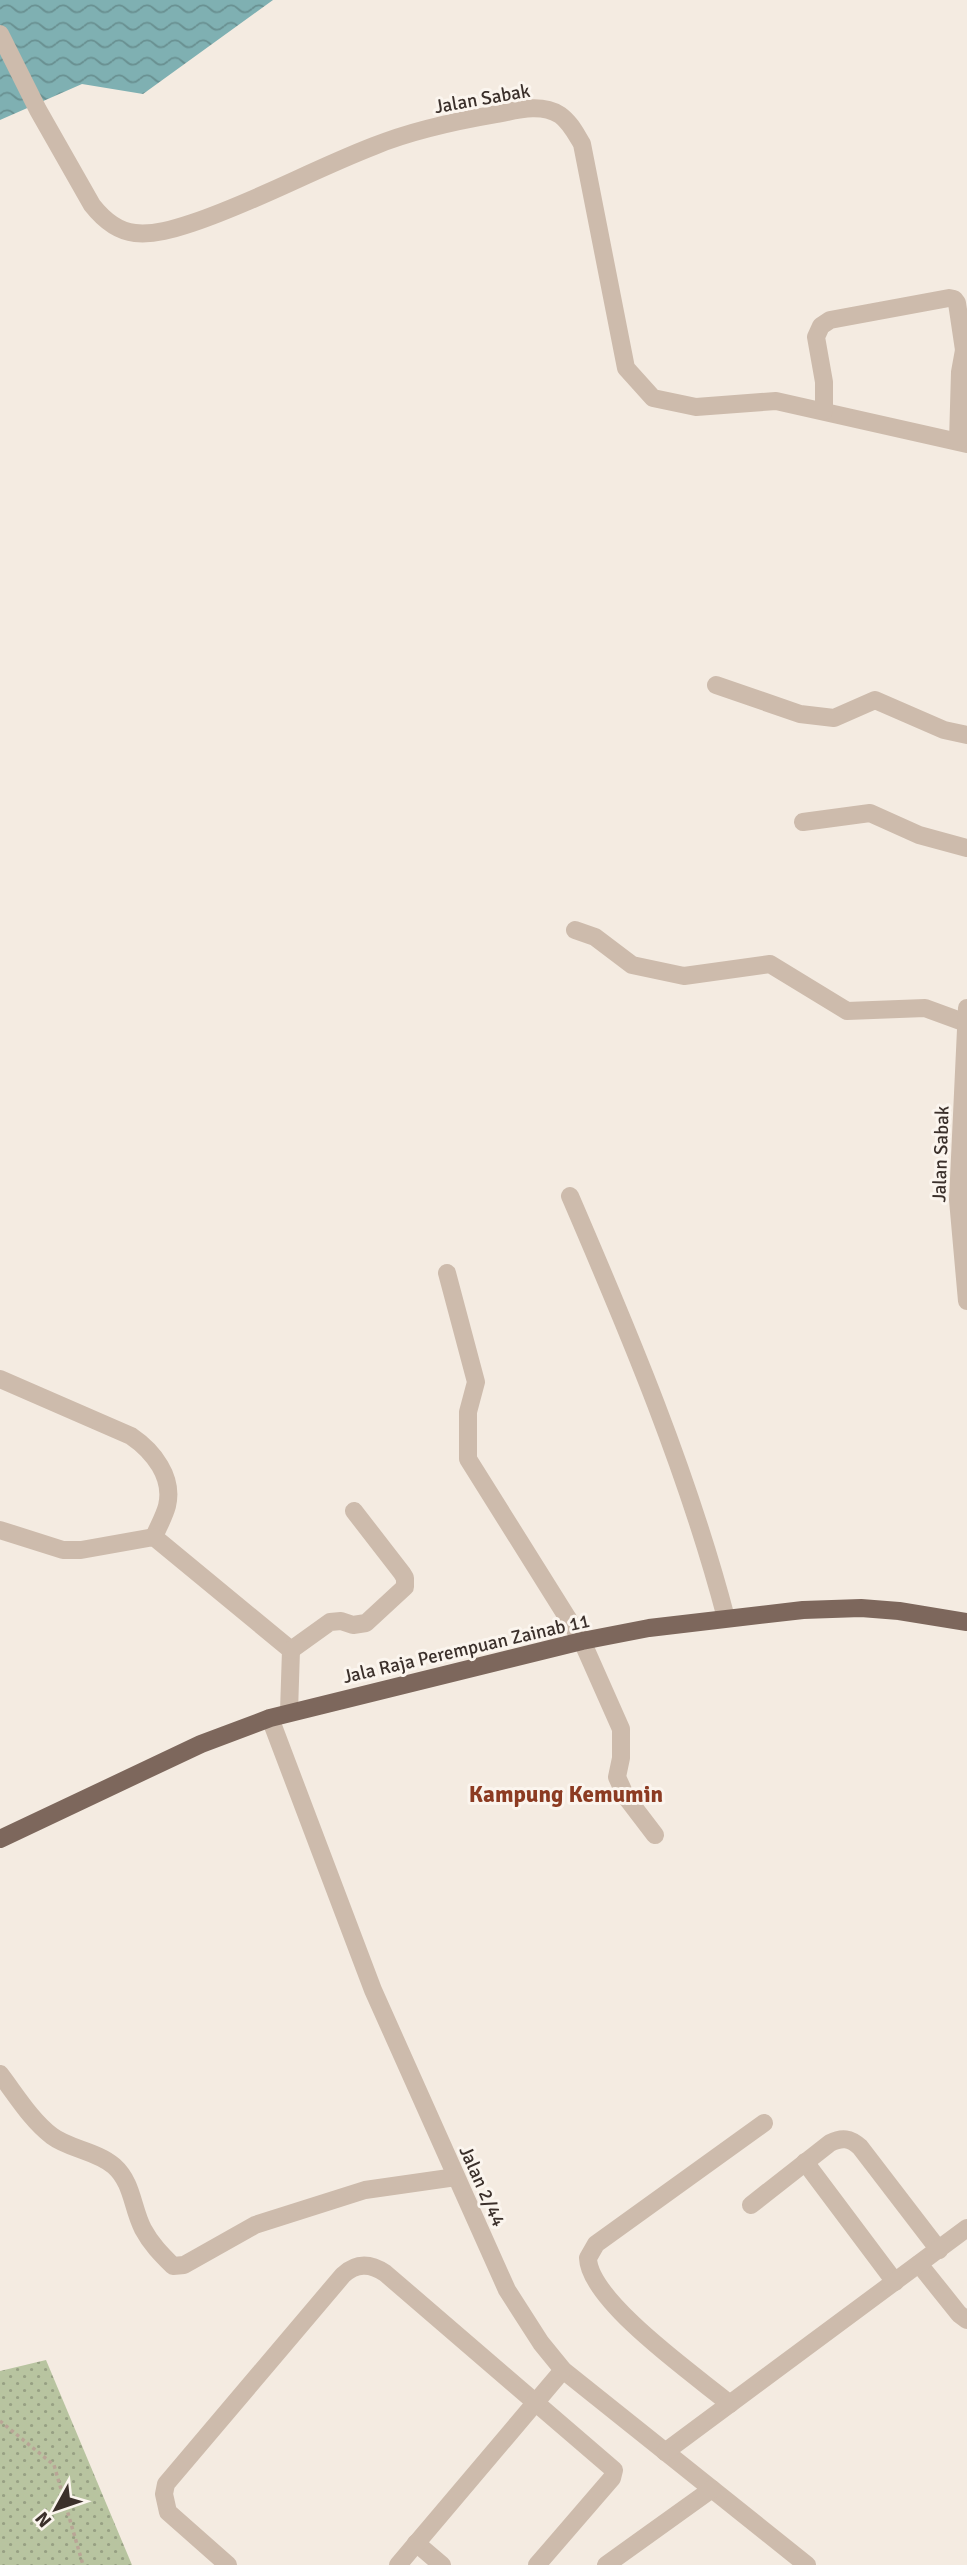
<svg xmlns="http://www.w3.org/2000/svg" width="967" height="2565" font-family="Signika,sans-serif">
  <style>
    .grass { fill: url(#grass-dots) }
    .water { fill: url(#water-waves) }
    .lines { fill: none; stroke-linecap: round; stroke-linejoin: round }
    .path { stroke: #b9a596; stroke-width: 3.5; stroke-dasharray: 3.5 3.5; stroke-linecap: butt }
    .minor { stroke: #cdbbac; stroke-width: 18 }
    .major { stroke: #7d675c; stroke-width: 18 }
    .labels { text-anchor: middle; stroke-width: 6; stroke-linejoin: round; paint-order: stroke }
    .street-label { font-size: 19px; fill: #3b302b; stroke: #fbf5ee }
    .quarter-label { font-size: 23px; font-weight: bold; fill: #8c3b22; stroke: #fbf5ee }
  </style>
  <defs>
    <pattern id="grass-dots" width="8" height="8" patternUnits="userSpaceOnUse" patternTransform="scale(1.75)"><rect width="8" height="8" fill="#b8c4a0"/><path d="M2 2h.1M6 6h.1" fill="none" stroke="#97a083" stroke-width="1.8" stroke-linecap="round"/></pattern>
    <pattern id="water-waves" width="16" height="10" patternUnits="userSpaceOnUse" patternTransform="scale(1.75)"><rect width="16" height="10" fill="#7fb0b2"/><path d="M0 5q4-4 8 0t8 0" fill="none" stroke="#699091"/></pattern>
  </defs>
  <rect width="100%" height="100%" fill="#f4ebe1"/>
  <path class="grass" d="M 46,2360 L 132,2565 L 0,2565 L 0,2371 Z"/>
  <path class="water" d="M 0,0 L 273,0 L 143,94 L 82,84 L 0,120 Z"/>
  <g class="lines">
    <path class="path" d="M 0,2421 L 54,2465 L 83,2565"/>
    <g class="minor">
      <path d="M 0,34 L 38,110 L 92,205 C 103,219 116,231 135,233 C 154,235 174,229 192,223 C 255,202 312,170 374,146 C 413,130 456,121 497,114 C 517,110 541,103 560,115 C 570,122 576,134 582,144 L 626,368 L 653,398 L 696,407 L 776,401 L 967,444"/>
      <path d="M 824,411 L 824,382 L 816,337 L 821,326 L 830,320 L 949,298 L 954,299 L 957,303 L 964,350"/>
      <path d="M 958,441 L 960,372 L 964,350 L 967,349"/>
      <path d="M 716,685 L 800,714 L 834,718 L 875,700 L 944,730 L 967,735"/>
      <path d="M 803,822 L 870,813 L 919,835 L 967,848"/>
      <path d="M 575,930 L 595,937 L 632,965 L 684,976 L 770,964 L 847,1011 L 925,1008 L 966,1023"/>
      <path d="M 967,1008 L 958,1200 L 967,1301"/>
      <path d="M 570,1196 C 629,1333 688,1473 726,1618"/>
      <path d="M 447,1273 L 476,1382 L 468,1412 L 468,1459 L 582,1641 L 621,1729 L 621,1758 L 617,1777 L 626,1797 L 655,1835"/>
      <path d="M 0,1379 L 131,1436 C 153,1451 174,1477 167,1506 C 164,1517 158,1527 154,1537"/>
      <path d="M 0,1530 L 63,1550 L 81,1550 L 154,1537 L 291,1650 L 289,1712"/>
      <path d="M 291,1650 L 330,1622 L 341,1621 L 353,1625 L 366,1623 L 405,1587 L 405,1578 L 402,1573 L 354,1511"/>
      <path d="M 270,1718 L 373,1990 L 507,2290 L 541,2343 L 563,2370 L 807,2565"/>
      <path d="M 0,2074 C 16,2095 31,2120 52,2136 C 69,2149 97,2151 114,2166 C 133,2183 132,2208 143,2229 C 151,2244 161,2254 173,2266 L 184,2265 L 255,2225 L 365,2190 L 456,2177"/>
      <path d="M 805,2162 L 895,2282"/>
      <path d="M 751,2205 L 830,2143 C 842,2137 850,2138 860,2147 L 939,2250"/>
      <path d="M 919,2264 L 959,2314 L 967,2320"/>
      <path d="M 730,2404 C 696,2376 589,2301 588,2258 L 596,2244 L 764,2123"/>
      <path d="M 665,2452 L 967,2228"/>
      <path d="M 416,2543 L 442,2565"/>
      <path d="M 228,2565 L 168,2512 L 164,2494 L 166,2484 L 343,2275 C 356,2263 370,2263 385,2273 L 614,2470 L 612,2478 L 537,2565"/>
      <path d="M 398,2565 L 563,2370"/>
      <path d="M 606,2565 L 712,2489"/>
    </g>
    <path class="major" d="M 0,1839 L 201,1744 L 270,1718 L 582,1641 L 649,1628 L 803,1610 L 861,1608 L 899,1611 L 967,1622"/>
  </g>
  <g class="labels">
    <g class="street-label">
      <text transform="translate(482 98) rotate(-10)" y="7">Jalan Sabak</text>
      <text transform="translate(940 1154) rotate(-88)" y="7">Jalan Sabak</text>
      <text transform="translate(466 1648) rotate(-13)" y="7">Jala Raja Perempuan Zainab 11</text>
      <text transform="translate(483 2186) rotate(66)" y="7">Jalan 2/44</text>
    </g>
    <g class="quarter-label">
      <text x="566" y="1802">Kampung Kemumin</text>
    </g>
  </g>
  <g transform="translate(56 2509) rotate(230)" stroke="#fbf5ee" stroke-width="5" paint-order="stroke">
  <path d="M0-5L12 26L0 18L-12 26Z" fill="#3b302b"/>
  <text y="-10" font-size="19" font-weight="bold" text-anchor="middle" fill="#3b302b">N</text>
  </g>
</svg>
